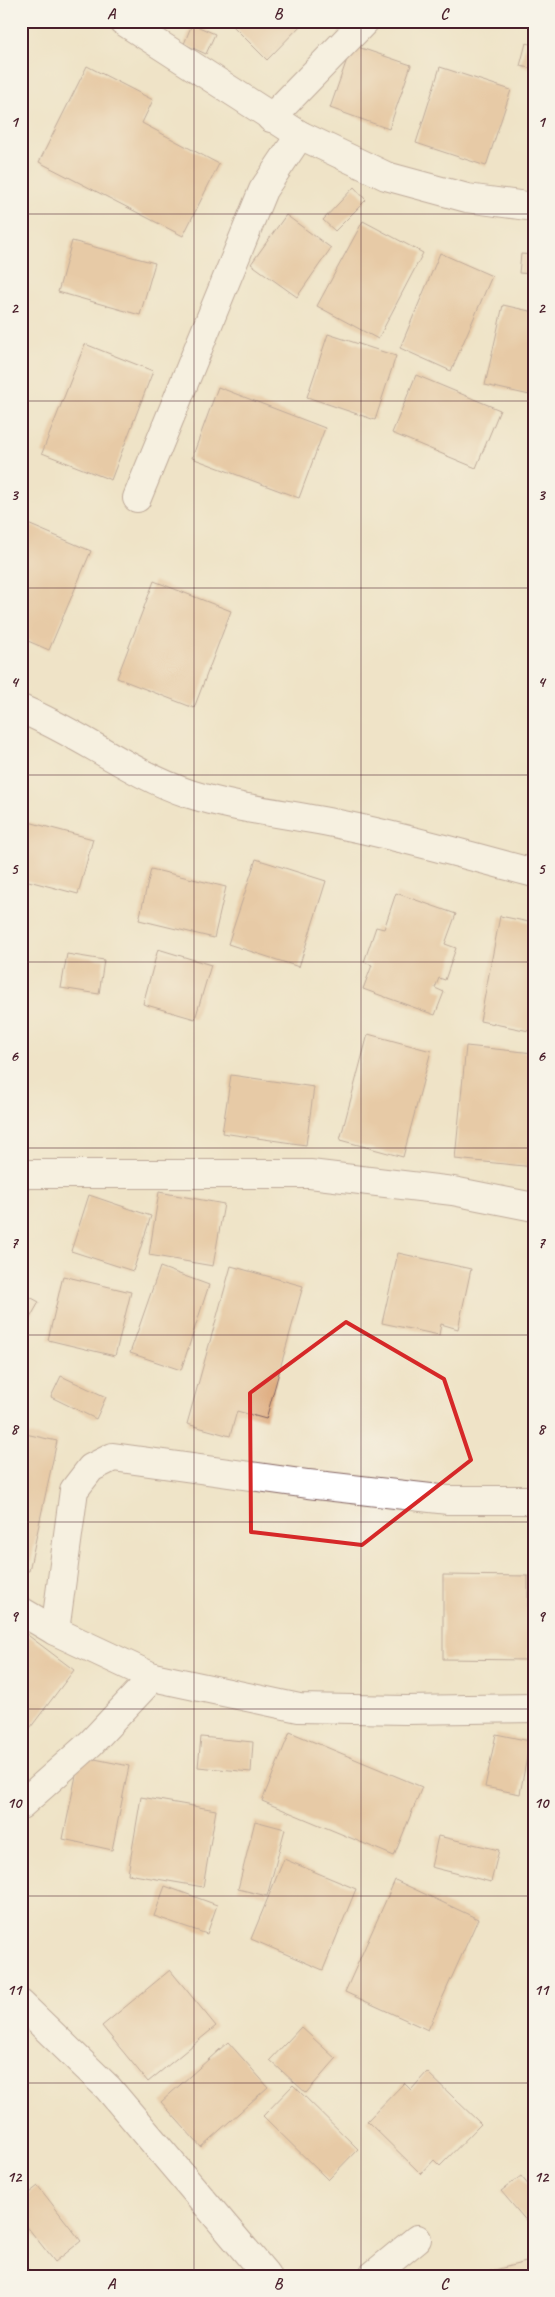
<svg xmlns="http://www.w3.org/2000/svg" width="555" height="2297" font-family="Caveat,sans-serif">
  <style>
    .building { fill: #deab7e }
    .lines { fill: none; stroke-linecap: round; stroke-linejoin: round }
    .minor-casing { stroke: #846462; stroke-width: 30 }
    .minor { stroke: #fff; stroke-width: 28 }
    .marked { fill: none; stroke: #d62828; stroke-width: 4; stroke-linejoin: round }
    .grid { fill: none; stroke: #4a1f2b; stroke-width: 1; stroke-opacity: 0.55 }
    .neatline { fill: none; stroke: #4a1f2b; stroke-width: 2 }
    .grid-label { font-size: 16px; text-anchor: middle; font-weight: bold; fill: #4a1f2b }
  </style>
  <rect width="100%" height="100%" fill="#f7f3e8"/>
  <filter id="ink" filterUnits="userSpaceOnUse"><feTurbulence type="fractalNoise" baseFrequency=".02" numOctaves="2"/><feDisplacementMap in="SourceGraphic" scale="10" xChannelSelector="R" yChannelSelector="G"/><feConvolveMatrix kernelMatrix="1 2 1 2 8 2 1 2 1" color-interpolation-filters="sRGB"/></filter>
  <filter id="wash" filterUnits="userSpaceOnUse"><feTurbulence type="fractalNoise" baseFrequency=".0096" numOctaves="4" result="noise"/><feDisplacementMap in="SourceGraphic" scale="20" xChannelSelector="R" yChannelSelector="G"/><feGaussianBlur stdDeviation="1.12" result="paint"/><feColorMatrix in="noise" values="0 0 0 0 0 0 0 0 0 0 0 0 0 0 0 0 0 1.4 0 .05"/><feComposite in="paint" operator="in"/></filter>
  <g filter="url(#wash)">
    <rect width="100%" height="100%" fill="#efe3c7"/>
    <g id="blocks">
      <g class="building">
        <path d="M 228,21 L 305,21 L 267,60 Z"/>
        <path d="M 192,24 L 215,34 L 206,54 L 184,44 Z"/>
        <path d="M 526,43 L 534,45 L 534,69 L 520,66 Z"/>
        <path d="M 352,45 L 411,65 L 389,129 L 330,108 Z"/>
        <path d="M 87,66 L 153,100 L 142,123 L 219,164 L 183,236 L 39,162 Z"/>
        <path d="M 440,67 L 511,90 L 486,166 L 416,143 Z"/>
        <path d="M 354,187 L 366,200 L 335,231 L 323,220 Z"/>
        <path d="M 286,215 L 331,248 L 297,297 L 251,264 Z"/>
        <path d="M 363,221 L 423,253 L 378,339 L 317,306 Z"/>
        <path d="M 72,241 L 155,263 L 140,315 L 58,292 Z"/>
        <path d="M 440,253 L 492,276 L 451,371 L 400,348 Z"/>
        <path d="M 521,254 L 534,255 L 534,274 L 519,273 Z"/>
        <path d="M 503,305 L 534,312 L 534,396 L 485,385 Z"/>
        <path d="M 328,334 L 396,356 L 375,420 L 307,397 Z"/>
        <path d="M 85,344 L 153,371 L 111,480 L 42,453 Z"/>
        <path d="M 416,375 L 500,410 L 476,468 L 392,433 Z"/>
        <path d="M 218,387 L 325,428 L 299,498 L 192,458 Z"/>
        <path d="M 21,521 L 91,551 L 49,650 L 21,638 Z"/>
        <path d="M 154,581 L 231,611 L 194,708 L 117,678 Z"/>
        <path d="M 21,820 L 93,839 L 78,894 L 21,879 Z"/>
        <path d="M 256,859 L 326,881 L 299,967 L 228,944 Z"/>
        <path d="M 151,869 L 226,887 L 214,938 L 139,920 Z"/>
        <path d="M 396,893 L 456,914 L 445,944 L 456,948 L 445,980 L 439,978 L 435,988 L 444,992 L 435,1015 L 363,989 L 372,965 L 364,962 L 376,927 L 384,929 Z"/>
        <path d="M 500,916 L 534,923 L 534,1032 L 480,1021 Z"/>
        <path d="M 158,949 L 211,965 L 195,1019 L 143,1004 Z"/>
        <path d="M 67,954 L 104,960 L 99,994 L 61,988 Z"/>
        <path d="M 368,1034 L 431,1051 L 403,1157 L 340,1140 Z"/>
        <path d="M 466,1046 L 534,1053 L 534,1167 L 455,1159 Z"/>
        <path d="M 231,1075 L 314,1087 L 306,1145 L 222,1133 Z"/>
        <path d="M 159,1192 L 224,1204 L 213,1266 L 149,1255 Z"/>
        <path d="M 89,1195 L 151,1216 L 133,1271 L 71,1251 Z"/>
        <path d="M 398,1253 L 471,1269 L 458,1329 L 441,1324 L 439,1335 L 382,1323 Z"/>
        <path d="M 231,1266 L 303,1286 L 266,1419 L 237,1411 L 230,1436 L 187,1424 Z"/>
        <path d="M 160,1267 L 209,1285 L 181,1370 L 130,1353 Z"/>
        <path d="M 63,1276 L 131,1292 L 115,1356 L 48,1340 Z"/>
        <path d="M 21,1292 L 39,1302 L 21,1334 Z"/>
        <path d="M 61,1376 L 106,1397 L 96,1419 L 51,1397 Z"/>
        <path d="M 21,1433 L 57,1441 L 29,1571 L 21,1570 Z"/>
        <path d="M 443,1575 L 528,1576 L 528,1660 L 443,1659 Z"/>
        <path d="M 21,1630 L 74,1670 L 21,1740 Z"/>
        <path d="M 290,1732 L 422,1787 L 394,1856 L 262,1801 Z"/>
        <path d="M 496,1734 L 530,1741 L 520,1794 L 485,1787 Z"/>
        <path d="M 201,1737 L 253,1742 L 251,1772 L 198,1767 Z"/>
        <path d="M 80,1756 L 129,1766 L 112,1850 L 63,1839 Z"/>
        <path d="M 141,1797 L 216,1810 L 203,1887 L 128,1874 Z"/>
        <path d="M 255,1821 L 285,1829 L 267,1896 L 238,1889 Z"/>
        <path d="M 438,1836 L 499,1850 L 491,1882 L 431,1867 Z"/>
        <path d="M 284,1859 L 356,1889 L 323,1970 L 251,1939 Z"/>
        <path d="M 395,1880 L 478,1919 L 428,2030 L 345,1992 Z"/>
        <path d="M 165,1886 L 217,1905 L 207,1934 L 154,1916 Z"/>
        <path d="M 170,1970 L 216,2026 L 148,2082 L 102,2026 Z"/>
        <path d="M 301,2027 L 336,2059 L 306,2093 L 270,2060 Z"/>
        <path d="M 228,2042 L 268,2087 L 201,2147 L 161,2102 Z"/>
        <path d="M 427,2072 L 481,2124 L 440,2166 L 434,2160 L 421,2174 L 367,2121 L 404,2083 L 411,2090 Z"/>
        <path d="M 293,2085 L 358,2149 L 328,2180 L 263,2116 Z"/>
        <path d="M 521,2176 L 534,2192 L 534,2230 L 501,2191 Z"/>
        <path d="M 38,2186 L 81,2241 L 55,2262 L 21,2219 L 21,2199 Z"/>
        <path d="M 534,2260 L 534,2276 L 475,2276 L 475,2275 Z"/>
        <path d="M 21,2263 L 36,2276 L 21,2276 Z"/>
      </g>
    </g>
  </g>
  <g filter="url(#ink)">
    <use href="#blocks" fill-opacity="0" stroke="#846462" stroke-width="1"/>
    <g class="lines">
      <defs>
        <g id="minor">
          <path d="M 123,21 L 300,135 L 386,176 L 467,198 L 534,207"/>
          <path d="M 271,118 L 365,21"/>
          <path d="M 137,498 L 263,190 L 300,135"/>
          <path d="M 21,709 C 80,733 130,774 190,794 C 240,810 292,814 343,825 C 407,838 470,856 534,873"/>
          <path d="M 21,1174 L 310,1174 L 453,1191 L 534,1207"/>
          <path d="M 21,1611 L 55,1631 L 153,1677 L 299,1708 L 406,1710 L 534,1708"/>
          <path d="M 55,1631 L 74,1490 L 91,1468 L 113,1457 L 308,1484 L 448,1500 L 534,1500"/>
          <path d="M 21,1805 L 91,1743 L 153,1677"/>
          <path d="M 21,2004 L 108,2088 L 267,2276"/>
          <path d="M 372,2276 L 417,2239"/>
        </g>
      </defs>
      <use href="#minor" class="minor-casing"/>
      <use href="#minor" class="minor"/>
    </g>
  </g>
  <path d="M0 0H555V2297H0ZM 346,1322 L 444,1379 L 471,1460 L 362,1545 L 251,1532 L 250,1393 Z" fill="#efe3c7" fill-opacity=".55" fill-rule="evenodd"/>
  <path class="marked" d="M 346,1322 L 444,1379 L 471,1460 L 362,1545 L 251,1532 L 250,1393 Z"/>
  <path class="grid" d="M 194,21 L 194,2276M 361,21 L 361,2276M 21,214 L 534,214M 21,401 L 534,401M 21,588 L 534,588M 21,775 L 534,775M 21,962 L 534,962M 21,1148 L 534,1148M 21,1335 L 534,1335M 21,1522 L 534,1522M 21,1709 L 534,1709M 21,1896 L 534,1896M 21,2083 L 534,2083"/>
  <rect width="555" height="2297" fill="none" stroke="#f7f3e8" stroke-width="55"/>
  <rect x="28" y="28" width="500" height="2242" class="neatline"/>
  <g class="grid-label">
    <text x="111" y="19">A</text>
    <text x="278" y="19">B</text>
    <text x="444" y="19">C</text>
    <text x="14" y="127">1</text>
    <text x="541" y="127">1</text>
    <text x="14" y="313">2</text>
    <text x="541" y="313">2</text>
    <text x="14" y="500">3</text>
    <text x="541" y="500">3</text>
    <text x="14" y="687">4</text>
    <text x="541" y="687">4</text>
    <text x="14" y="874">5</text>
    <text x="541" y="874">5</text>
    <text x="14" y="1061">6</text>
    <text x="541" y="1061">6</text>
    <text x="14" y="1248">7</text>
    <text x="541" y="1248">7</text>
    <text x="14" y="1434">8</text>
    <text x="541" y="1434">8</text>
    <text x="14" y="1621">9</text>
    <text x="541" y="1621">9</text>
    <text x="14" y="1808">10</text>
    <text x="541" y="1808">10</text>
    <text x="14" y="1995">11</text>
    <text x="541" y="1995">11</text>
    <text x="14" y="2182">12</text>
    <text x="541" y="2182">12</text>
    <text x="111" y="2289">A</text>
    <text x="278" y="2289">B</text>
    <text x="444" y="2289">C</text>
  </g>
</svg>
